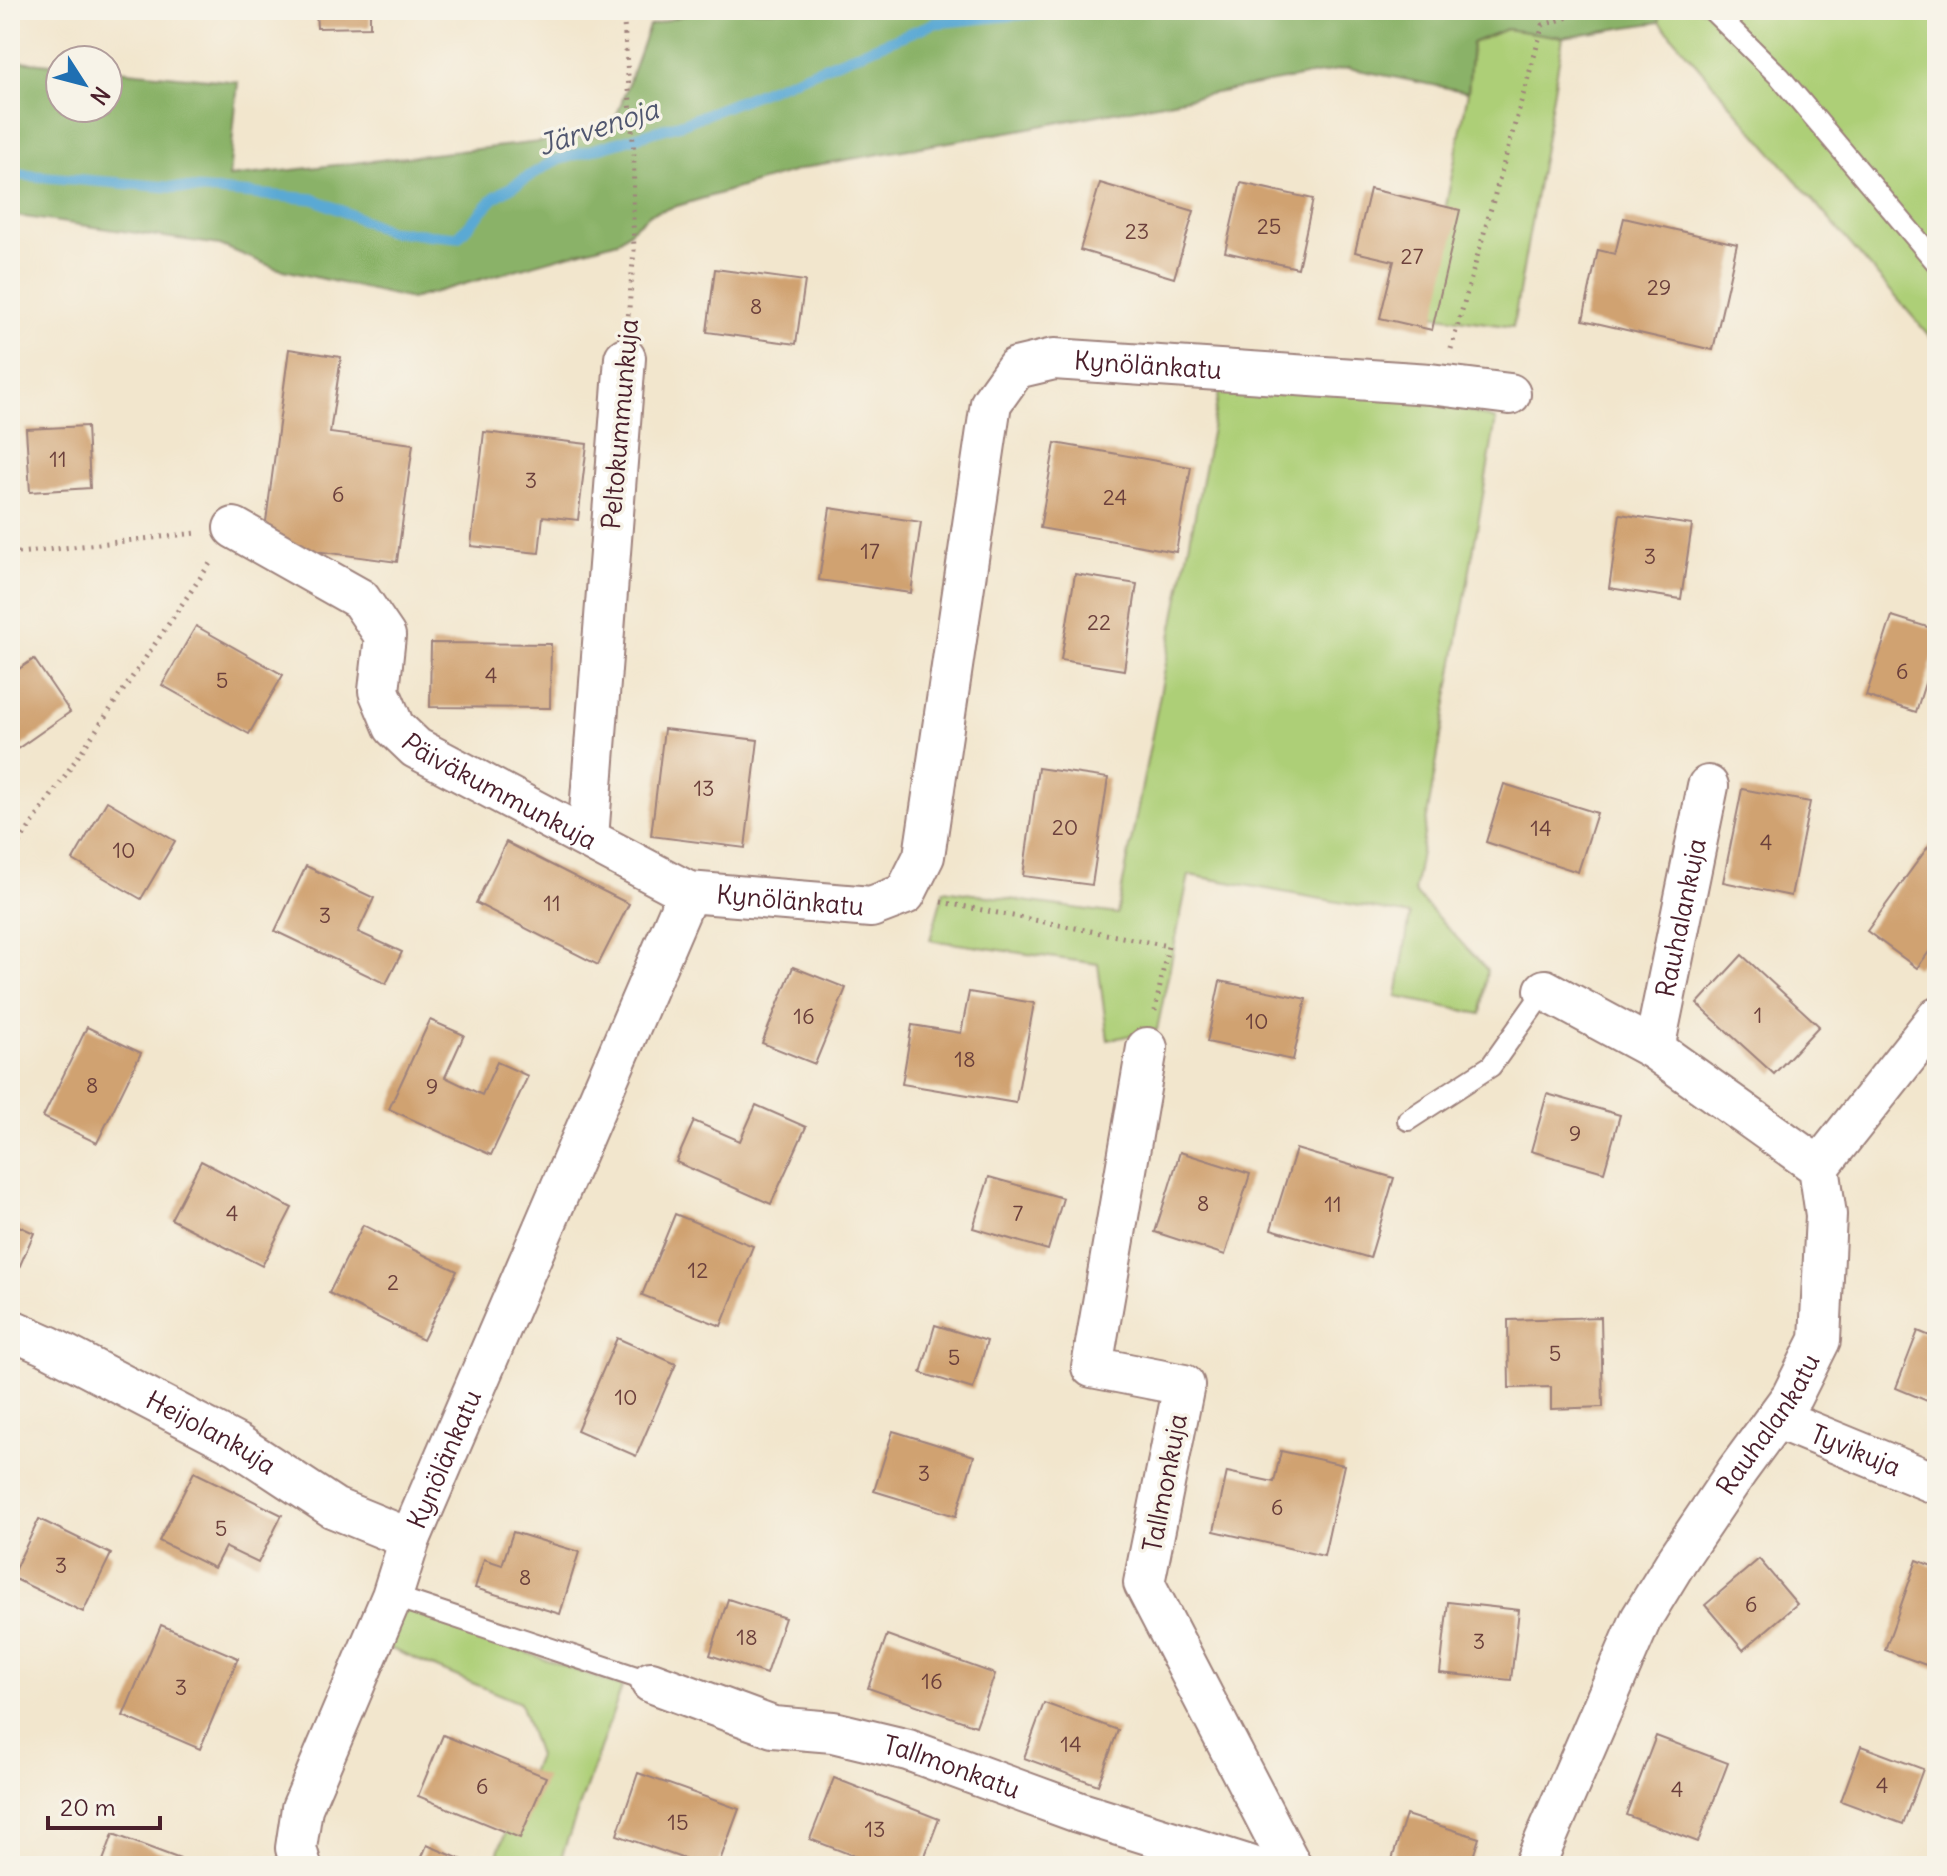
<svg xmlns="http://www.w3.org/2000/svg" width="1947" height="1876" font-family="Delius,sans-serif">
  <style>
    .green { fill: #adcf77; stroke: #7c7751; stroke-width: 2 }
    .forest { fill: #8ab268; stroke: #6a684a; stroke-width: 2 }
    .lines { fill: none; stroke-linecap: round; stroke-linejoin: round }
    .stream { stroke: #5aa9d4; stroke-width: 11 }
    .building { fill: #d0a271 }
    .lane-casing { stroke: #9e827c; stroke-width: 24 }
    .street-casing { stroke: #9e827c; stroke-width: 44 }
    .path { stroke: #9e827c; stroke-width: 5; stroke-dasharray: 2 6; stroke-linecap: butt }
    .lane { stroke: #fff; stroke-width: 20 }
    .street { stroke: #fff; stroke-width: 40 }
    .labels { text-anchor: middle; stroke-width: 7; stroke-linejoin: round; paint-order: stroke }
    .number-label { font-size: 22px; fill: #6c403c }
    .street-label { font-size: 26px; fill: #4a1f2b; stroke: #f7f3e8 }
    .water-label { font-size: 28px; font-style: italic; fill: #50566f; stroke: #f7f3e8 }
  </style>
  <rect width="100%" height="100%" fill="#f7f3e8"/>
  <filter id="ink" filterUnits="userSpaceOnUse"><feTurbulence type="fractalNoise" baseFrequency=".0125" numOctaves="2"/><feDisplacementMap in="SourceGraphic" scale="16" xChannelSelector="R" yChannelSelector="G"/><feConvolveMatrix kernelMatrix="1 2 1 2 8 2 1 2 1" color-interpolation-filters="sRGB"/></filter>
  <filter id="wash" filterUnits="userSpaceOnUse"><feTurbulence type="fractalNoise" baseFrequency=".006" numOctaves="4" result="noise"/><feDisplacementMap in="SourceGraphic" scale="32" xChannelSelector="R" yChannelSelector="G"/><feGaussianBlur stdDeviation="1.8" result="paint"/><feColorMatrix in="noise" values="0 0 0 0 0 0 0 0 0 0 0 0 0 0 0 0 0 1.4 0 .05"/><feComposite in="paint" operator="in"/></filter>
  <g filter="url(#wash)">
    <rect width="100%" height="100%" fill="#f2e6cd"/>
    <g class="green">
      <path d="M 1658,10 L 1937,10 L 1937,345 L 1660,22 Z"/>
      <path d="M 1506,29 L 1563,37 L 1513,327 L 1425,314 L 1468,92 L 1472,43 Z"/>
      <path d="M 1220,387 L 1416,394 L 1496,420 L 1414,892 L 1487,970 L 1481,1014 L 1397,997 L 1410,915 L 1189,875 L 1157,1030 L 1108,1040 L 1098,964 L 930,940 L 944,890 L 1117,914 Z"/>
      <path d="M 400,1607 L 622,1687 L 562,1855 L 569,1866 L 504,1866 L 498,1851 L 538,1756 L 520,1703 L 384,1646 Z"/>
    </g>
    <path class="forest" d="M 700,10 L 1658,10 L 1660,22 L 1563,37 L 1506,29 L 1472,43 L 1468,92 L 1348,68 L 1013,131 L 816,165 L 650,214 L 618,241 L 411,299 L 275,268 L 220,245 L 10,215 L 10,60 L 60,65 L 60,108 L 108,108 L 108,69 L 238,82 L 229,177 L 610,134 L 649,26 Z"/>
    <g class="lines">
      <path class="stream" d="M 10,174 L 314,199 L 388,231 L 458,237 L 495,197 L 554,161 L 684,123 L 935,23 L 1068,10"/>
    </g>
    <g id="blocks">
      <g class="building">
        <path d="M 316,10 L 370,10 L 370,27 L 317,28 Z"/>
        <path d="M 1100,183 L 1194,211 L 1174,278 L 1080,250 Z"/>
        <path d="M 1241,183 L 1313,199 L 1298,268 L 1225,252 Z"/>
        <path d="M 1370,189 L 1460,210 L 1432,330 L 1380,318 L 1394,261 L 1355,252 Z"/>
        <path d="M 1624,218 L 1737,244 L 1713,350 L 1583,320 L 1598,250 L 1615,254 Z"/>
        <path d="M 715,269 L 805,281 L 796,344 L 707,332 Z"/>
        <path d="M 289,349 L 341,357 L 330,433 L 413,444 L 397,562 L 263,544 Z"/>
        <path d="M 87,426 L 90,488 L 30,492 L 26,429 Z"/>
        <path d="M 484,432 L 587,444 L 578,520 L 543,516 L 539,553 L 471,546 Z"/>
        <path d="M 1055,443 L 1191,467 L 1176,552 L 1040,528 Z"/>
        <path d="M 830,508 L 921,522 L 911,593 L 819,580 Z"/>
        <path d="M 1620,514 L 1692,525 L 1681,599 L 1609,588 Z"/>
        <path d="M 1075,574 L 1137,584 L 1124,670 L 1061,660 Z"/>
        <path d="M 1892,616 L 1937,630 L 1937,645 L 1916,712 L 1866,696 Z"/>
        <path d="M 196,626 L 283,675 L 249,734 L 162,685 Z"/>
        <path d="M 431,643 L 551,644 L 550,708 L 430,707 Z"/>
        <path d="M 34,659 L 70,712 L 10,754 L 10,675 Z"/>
        <path d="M 664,729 L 758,740 L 745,848 L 651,836 Z"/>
        <path d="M 1038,768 L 1108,778 L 1092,885 L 1023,876 Z"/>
        <path d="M 1504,784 L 1597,813 L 1578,872 L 1486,842 Z"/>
        <path d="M 1742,789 L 1810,802 L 1791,896 L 1723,882 Z"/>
        <path d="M 107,801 L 175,841 L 141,899 L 73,860 Z"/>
        <path d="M 1933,840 L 1937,843 L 1937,941 L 1917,968 L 1867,931 Z"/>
        <path d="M 506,842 L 629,904 L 598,965 L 476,903 Z"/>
        <path d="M 306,866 L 374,898 L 358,932 L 402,952 L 386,984 L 275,931 Z"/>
        <path d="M 1742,955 L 1819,1026 L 1774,1074 L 1697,1004 Z"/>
        <path d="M 793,967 L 846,988 L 815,1064 L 762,1043 Z"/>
        <path d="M 1220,981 L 1306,999 L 1293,1060 L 1207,1042 Z"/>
        <path d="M 969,992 L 1034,1003 L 1016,1103 L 902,1084 L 912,1025 L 961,1033 Z"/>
        <path d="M 430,1020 L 464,1035 L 445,1077 L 482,1095 L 497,1062 L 528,1076 L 491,1155 L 389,1109 Z"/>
        <path d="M 87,1027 L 141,1053 L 97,1143 L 43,1117 Z"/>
        <path d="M 1547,1094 L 1620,1115 L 1604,1172 L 1531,1151 Z"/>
        <path d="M 756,1105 L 806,1127 L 771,1204 L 676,1162 L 694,1121 L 740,1141 Z"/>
        <path d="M 1296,1149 L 1394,1178 L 1370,1258 L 1271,1229 Z"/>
        <path d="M 1180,1152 L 1250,1174 L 1225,1255 L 1155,1232 Z"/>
        <path d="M 201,1161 L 292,1208 L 262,1266 L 171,1219 Z"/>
        <path d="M 989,1177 L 1063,1198 L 1048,1250 L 973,1228 Z"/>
        <path d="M 675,1214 L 753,1246 L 721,1326 L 642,1295 Z"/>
        <path d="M 10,1222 L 34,1233 L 15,1277 L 10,1274 Z"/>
        <path d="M 363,1225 L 457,1271 L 423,1340 L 329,1293 Z"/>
        <path d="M 1601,1317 L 1603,1407 L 1551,1409 L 1551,1387 L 1509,1388 L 1508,1320 Z"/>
        <path d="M 935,1325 L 987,1341 L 973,1389 L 921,1373 Z"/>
        <path d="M 1918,1331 L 1937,1339 L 1937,1405 L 1896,1388 Z"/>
        <path d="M 617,1338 L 676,1364 L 636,1456 L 577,1430 Z"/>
        <path d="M 893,1431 L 974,1456 L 956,1516 L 874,1491 Z"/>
        <path d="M 1281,1451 L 1344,1465 L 1324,1556 L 1214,1531 L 1227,1472 L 1274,1482 Z"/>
        <path d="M 194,1472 L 282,1515 L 258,1563 L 225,1547 L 214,1568 L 159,1541 Z"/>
        <path d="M 39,1519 L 111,1554 L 83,1612 L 11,1577 Z"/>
        <path d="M 513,1532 L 579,1552 L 560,1614 L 475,1588 L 484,1559 L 502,1565 Z"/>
        <path d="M 1759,1559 L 1797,1604 L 1743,1650 L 1705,1605 Z"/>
        <path d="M 1917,1560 L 1937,1568 L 1937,1669 L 1885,1650 Z"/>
        <path d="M 728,1599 L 785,1618 L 766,1674 L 710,1655 Z"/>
        <path d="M 1448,1602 L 1519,1610 L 1511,1680 L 1440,1673 Z"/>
        <path d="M 161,1625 L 238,1658 L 200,1749 L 123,1716 Z"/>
        <path d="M 887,1635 L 995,1674 L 976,1726 L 868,1688 Z"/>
        <path d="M 1044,1703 L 1118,1730 L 1098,1785 L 1024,1758 Z"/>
        <path d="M 443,1735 L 546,1777 L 520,1838 L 418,1796 Z"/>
        <path d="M 1656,1736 L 1728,1763 L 1698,1842 L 1626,1815 Z"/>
        <path d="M 1861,1746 L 1923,1769 L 1903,1824 L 1841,1801 Z"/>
        <path d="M 638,1773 L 739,1809 L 718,1866 L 704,1866 L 617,1835 Z"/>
        <path d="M 834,1778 L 939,1819 L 921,1866 L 880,1866 L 810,1839 Z"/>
        <path d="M 1406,1815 L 1479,1838 L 1470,1866 L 1390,1866 Z"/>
        <path d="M 113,1834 L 199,1866 L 101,1866 Z"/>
        <path d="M 427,1845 L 477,1866 L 418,1866 Z"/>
      </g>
    </g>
  </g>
  <g filter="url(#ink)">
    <use href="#blocks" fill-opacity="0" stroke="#9e827c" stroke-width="2"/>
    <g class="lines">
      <defs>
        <g id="lane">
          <path d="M 1712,10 L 1780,77 L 1937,263"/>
          <path d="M 1408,1120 L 1491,1066 L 1545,990"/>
          <path d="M 392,1596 L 651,1682"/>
        </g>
        <g id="street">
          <path id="s1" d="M 234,528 L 360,599 L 385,636 L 379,691 L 394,727 L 416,748 L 688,892"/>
          <path d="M 588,838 L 625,358"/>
          <path d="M 1147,1048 L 1092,1367 L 1184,1385 L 1144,1583 L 1291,1866"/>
          <path id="s2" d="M 1654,1049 L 1708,786"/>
          <path d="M 1819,1167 L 1937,1018"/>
          <path id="s3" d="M 10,1329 L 48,1346 L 238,1445 L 334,1508 L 410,1539"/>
          <path id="s4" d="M 1776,1418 L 1937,1484"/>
          <path id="s5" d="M 651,1682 L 773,1727 L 833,1732 L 908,1750 L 1078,1812 L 1250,1866"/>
          <path id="s6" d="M 301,1866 L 296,1848 L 302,1808 L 392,1596 L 410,1539 L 688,892 L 871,907 L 905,894 L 924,856 L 991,403 L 1016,368 L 1054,359 L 1430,384 L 1510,394"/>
          <path id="s7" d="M 1534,1866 L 1641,1619 L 1677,1560 L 1737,1471 L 1792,1396 L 1820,1340 L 1826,1215 L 1819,1167 L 1654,1049 L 1545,990"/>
        </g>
      </defs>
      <use href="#lane" class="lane-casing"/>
      <use href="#street" class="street-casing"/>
      <g class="path">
        <path d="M 623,10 L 634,154 L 633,221 L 634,250 L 628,320"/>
        <path d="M 1451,349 L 1543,25 L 1592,10"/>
        <path d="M 10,554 L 197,533"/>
        <path d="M 10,856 L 213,559"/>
        <path d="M 941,902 L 1168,946 L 1155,1011"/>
      </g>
      <use href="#lane" class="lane"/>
      <use href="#street" class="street"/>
    </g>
  </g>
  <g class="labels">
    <g class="number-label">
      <text x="1269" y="234">25</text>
      <text x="1137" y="239">23</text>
      <text x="1412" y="264">27</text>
      <text x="1659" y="295">29</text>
      <text x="756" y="314">8</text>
      <text x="58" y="467">11</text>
      <text x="531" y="488">3</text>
      <text x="338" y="502">6</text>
      <text x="1115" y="505">24</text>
      <text x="870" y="559">17</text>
      <text x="1650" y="564">3</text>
      <text x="1099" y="630">22</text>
      <text x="1902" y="679">6</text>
      <text x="491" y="683">4</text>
      <text x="222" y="688">5</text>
      <text x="704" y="796">13</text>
      <text x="1065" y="835">20</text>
      <text x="1541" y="836">14</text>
      <text x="1766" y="850">4</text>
      <text x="124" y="858">10</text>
      <text x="552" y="911">11</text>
      <text x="325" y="923">3</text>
      <text x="1758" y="1023">1</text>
      <text x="804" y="1024">16</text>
      <text x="1257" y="1029">10</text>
      <text x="965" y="1067">18</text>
      <text x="92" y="1093">8</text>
      <text x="432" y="1094">9</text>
      <text x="1575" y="1141">9</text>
      <text x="1203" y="1211">8</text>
      <text x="1333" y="1212">11</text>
      <text x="232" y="1221">4</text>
      <text x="1018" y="1221">7</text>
      <text x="698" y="1278">12</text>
      <text x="393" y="1290">2</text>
      <text x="1555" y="1361">5</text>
      <text x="954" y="1365">5</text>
      <text x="626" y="1405">10</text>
      <text x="924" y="1481">3</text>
      <text x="1277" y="1515">6</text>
      <text x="221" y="1536">5</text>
      <text x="61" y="1573">3</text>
      <text x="525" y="1585">8</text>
      <text x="1751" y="1612">6</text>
      <text x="747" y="1645">18</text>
      <text x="1479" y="1649">3</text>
      <text x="932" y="1689">16</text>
      <text x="181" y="1695">3</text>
      <text x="1071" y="1752">14</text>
      <text x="1882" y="1793">4</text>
      <text x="482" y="1794">6</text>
      <text x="1677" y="1797">4</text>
      <text x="678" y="1830">15</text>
      <text x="875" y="1837">13</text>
    </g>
    <g class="street-label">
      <text dy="9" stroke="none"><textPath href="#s6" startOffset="1950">Kynölänkatu</textPath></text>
      <text transform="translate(620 424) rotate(-85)" y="9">Peltokummunkuja</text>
      <text dy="9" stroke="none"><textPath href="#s1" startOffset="408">Päiväkummunkuja</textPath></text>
      <text dy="9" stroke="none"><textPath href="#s6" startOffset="1156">Kynölänkatu</textPath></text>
      <text dy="9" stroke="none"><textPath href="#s2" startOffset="134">Rauhalankuja</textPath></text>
      <text dy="9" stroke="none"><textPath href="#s7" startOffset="502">Rauhalankatu</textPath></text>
      <text dy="9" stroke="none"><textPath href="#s3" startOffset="226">Heijolankuja</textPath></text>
      <text dy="9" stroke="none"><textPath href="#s4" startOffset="86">Tyvikuja</textPath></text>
      <text dy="9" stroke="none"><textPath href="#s6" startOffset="436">Kynölänkatu</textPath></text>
      <text transform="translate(1165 1483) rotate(-79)" y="9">Tallmonkuja</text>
      <text dy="9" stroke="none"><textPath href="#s5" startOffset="314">Tallmonkatu</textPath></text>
    </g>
    <g class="water-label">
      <text transform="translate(598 127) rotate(-18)" y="10">Järvenoja</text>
    </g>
  </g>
  <rect width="1947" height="1876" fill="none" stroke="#f7f3e8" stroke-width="40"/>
  <g transform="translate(84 84) rotate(126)"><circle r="38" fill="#f7f3e8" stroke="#b29e9c" stroke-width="2"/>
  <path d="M0-6L14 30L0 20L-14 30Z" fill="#1f6fb2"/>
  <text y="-12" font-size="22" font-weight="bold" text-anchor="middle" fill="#4a1f2b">N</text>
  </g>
  <path d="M48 1816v12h112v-12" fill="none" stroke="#4a1f2b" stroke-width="4"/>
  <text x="60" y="1816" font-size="24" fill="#4a1f2b" stroke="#f7f3e8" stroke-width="6" paint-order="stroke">20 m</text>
</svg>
